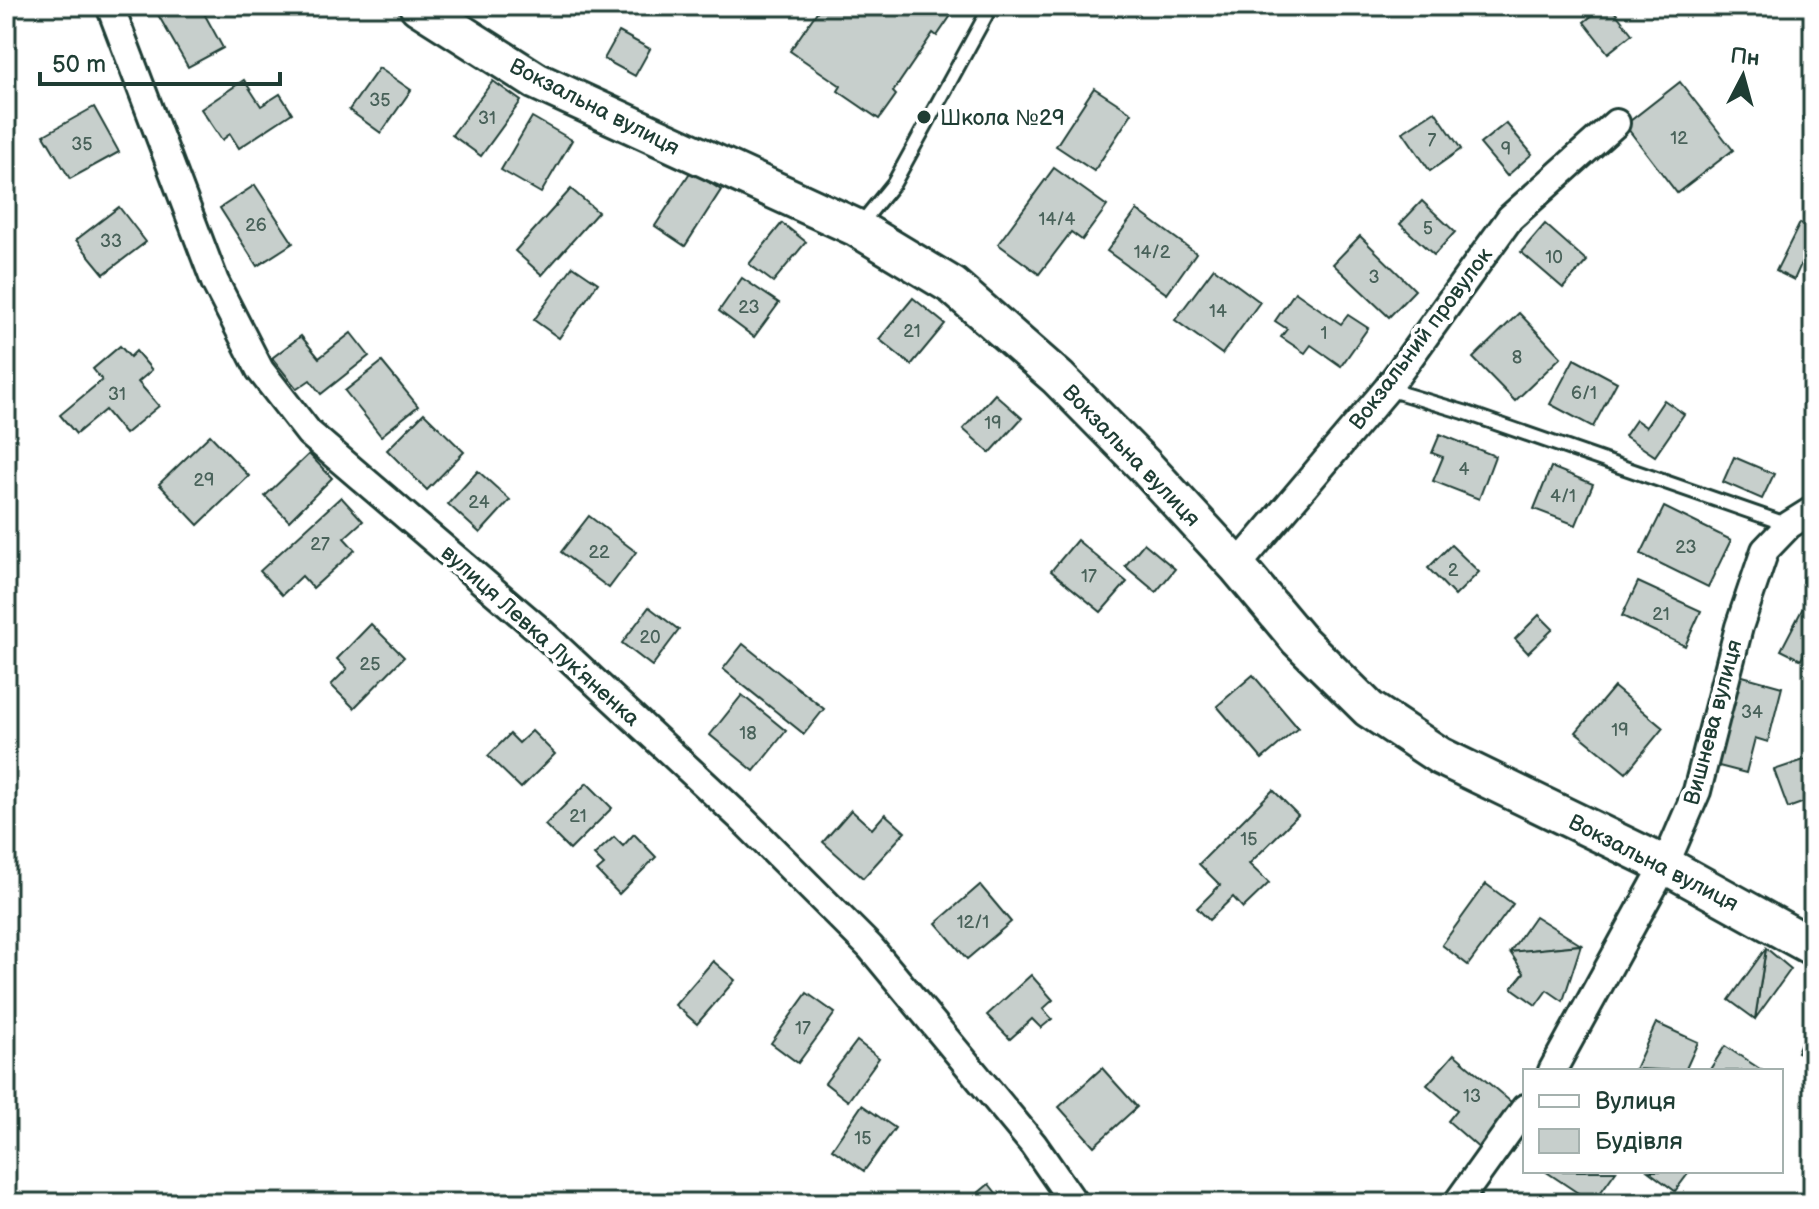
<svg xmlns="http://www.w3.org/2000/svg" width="1819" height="1209" font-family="'Balsamiq Sans',sans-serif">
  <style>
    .building { fill: #c7cfcc; stroke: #1f3d34; stroke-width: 2 }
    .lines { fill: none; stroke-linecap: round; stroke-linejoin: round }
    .lane-casing { stroke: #1f3d34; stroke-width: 18 }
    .street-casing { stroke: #1f3d34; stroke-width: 32 }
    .secondary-casing { stroke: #1f3d34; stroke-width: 42 }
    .lane { stroke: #fff; stroke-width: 12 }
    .street { stroke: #fff; stroke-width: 26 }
    .secondary { stroke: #fff; stroke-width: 36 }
    .poi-dot { fill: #1f3d34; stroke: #fff; stroke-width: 3 }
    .labels { text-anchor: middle; stroke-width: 8; stroke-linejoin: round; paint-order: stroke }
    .number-label { font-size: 18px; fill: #49625a }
    .street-label { font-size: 22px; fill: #1f3d34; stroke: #fff }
    .poi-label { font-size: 22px; fill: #1f3d34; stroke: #fff; text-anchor: start }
  </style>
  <rect width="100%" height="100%" fill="#fff"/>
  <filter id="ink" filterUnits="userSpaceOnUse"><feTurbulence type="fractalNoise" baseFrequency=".0125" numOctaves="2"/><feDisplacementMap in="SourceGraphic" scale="16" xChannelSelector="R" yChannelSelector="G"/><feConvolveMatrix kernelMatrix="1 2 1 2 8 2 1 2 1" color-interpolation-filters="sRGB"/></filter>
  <g filter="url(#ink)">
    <g class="building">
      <path d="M 153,6 L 200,6 L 223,48 L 188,67 Z"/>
      <path d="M 821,6 L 946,6 L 954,11 L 937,36 L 933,33 L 893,92 L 896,95 L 879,119 L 838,91 L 841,86 L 790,51 Z"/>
      <path d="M 1604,6 L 1610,6 L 1632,34 L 1608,53 L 1584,22 Z"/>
      <path d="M 619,32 L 650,49 L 635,76 L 604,59 Z"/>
      <path d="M 379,68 L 411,90 L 381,133 L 349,110 Z"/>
      <path d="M 244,80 L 261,106 L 280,94 L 292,113 L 239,148 L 230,134 L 222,140 L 201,109 Z"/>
      <path d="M 493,81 L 521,101 L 481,156 L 452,135 Z"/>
      <path d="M 1680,82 L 1733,150 L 1677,193 L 1625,125 Z"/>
      <path d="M 1094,88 L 1132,113 L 1094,171 L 1056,146 Z"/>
      <path d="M 94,107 L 119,152 L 70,179 L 44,135 Z"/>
      <path d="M 1435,111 L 1461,149 L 1430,171 L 1403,132 Z"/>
      <path d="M 532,117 L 572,140 L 541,193 L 501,170 Z"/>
      <path d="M 1506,123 L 1532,154 L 1507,176 L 1480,144 Z"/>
      <path d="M 1054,168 L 1107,206 L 1082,240 L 1071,232 L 1039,274 L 998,244 Z"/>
      <path d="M 691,171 L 721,190 L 685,246 L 655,226 Z"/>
      <path d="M 255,185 L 293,243 L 257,266 L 220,208 Z"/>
      <path d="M 571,189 L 598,212 L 542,275 L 515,251 Z"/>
      <path d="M 1422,201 L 1455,232 L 1434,255 L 1400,224 Z"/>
      <path d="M 119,207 L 146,242 L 104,274 L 76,240 Z"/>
      <path d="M 1137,210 L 1196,253 L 1167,294 L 1107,251 Z"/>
      <path d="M 782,223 L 806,242 L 773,282 L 749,264 Z"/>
      <path d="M 1800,223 L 1813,229 L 1813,270 L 1801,264 L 1794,280 L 1776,271 Z"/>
      <path d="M 1545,224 L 1587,261 L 1563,288 L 1521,252 Z"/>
      <path d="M 1360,236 L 1415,290 L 1389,317 L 1333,264 Z"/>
      <path d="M 573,266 L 598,283 L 559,338 L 534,320 Z"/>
      <path d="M 1214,268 L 1260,302 L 1222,354 L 1175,320 Z"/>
      <path d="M 742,278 L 779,303 L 754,337 L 719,311 Z"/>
      <path d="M 1295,292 L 1341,324 L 1348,315 L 1368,328 L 1341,366 L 1311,345 L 1305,353 L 1281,337 L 1287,329 L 1275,321 Z"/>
      <path d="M 913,298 L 945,324 L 911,365 L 879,339 Z"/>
      <path d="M 1519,313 L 1561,357 L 1515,401 L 1473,358 Z"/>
      <path d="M 351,333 L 369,356 L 321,394 L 310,380 L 297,389 L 272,358 L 301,336 L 319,358 Z"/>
      <path d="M 120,346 L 130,357 L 136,351 L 152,370 L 138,382 L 159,406 L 125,434 L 105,410 L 76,434 L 60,415 L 102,380 L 93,369 Z"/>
      <path d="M 1574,359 L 1617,382 L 1593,427 L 1550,404 Z"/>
      <path d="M 382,362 L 418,406 L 381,436 L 345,391 Z"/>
      <path d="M 995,394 L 1022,418 L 990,453 L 963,429 Z"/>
      <path d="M 1664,400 L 1684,414 L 1655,456 L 1625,436 L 1636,420 L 1646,427 Z"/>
      <path d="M 424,413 L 464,452 L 427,490 L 387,450 Z"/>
      <path d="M 1440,434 L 1495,456 L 1479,499 L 1433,481 L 1443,457 L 1432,453 Z"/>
      <path d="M 210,435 L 249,476 L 198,525 L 159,484 Z"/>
      <path d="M 309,454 L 332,478 L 289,521 L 265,496 Z"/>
      <path d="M 1734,457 L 1774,474 L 1762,499 L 1723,482 Z"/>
      <path d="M 1551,467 L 1593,484 L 1576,525 L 1534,509 Z"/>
      <path d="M 478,471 L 510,500 L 480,533 L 448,504 Z"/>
      <path d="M 341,497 L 363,521 L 344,538 L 355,550 L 313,588 L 302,576 L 282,595 L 260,571 Z"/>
      <path d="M 1664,507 L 1731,540 L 1708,587 L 1641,554 Z"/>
      <path d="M 589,516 L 636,552 L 609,588 L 561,552 Z"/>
      <path d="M 1077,540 L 1127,582 L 1101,612 L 1051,571 Z"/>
      <path d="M 1144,543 L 1175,569 L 1156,592 L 1125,566 Z"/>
      <path d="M 1451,545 L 1479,572 L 1455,596 L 1428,568 Z"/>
      <path d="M 1638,582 L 1701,611 L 1685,646 L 1622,616 Z"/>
      <path d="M 1808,598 L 1813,601 L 1813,645 L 1809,643 L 1801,660 L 1781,650 Z"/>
      <path d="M 649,607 L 679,630 L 652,666 L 622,643 Z"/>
      <path d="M 1539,615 L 1553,629 L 1528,653 L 1515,639 Z"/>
      <path d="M 371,624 L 404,657 L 354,708 L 331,685 L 347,669 L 337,659 Z"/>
      <path d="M 743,644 L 824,709 L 804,734 L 723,669 Z"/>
      <path d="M 1253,675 L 1298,728 L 1262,759 L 1217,706 Z"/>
      <path d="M 1739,675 L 1782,687 L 1768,742 L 1755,738 L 1746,773 L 1715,765 Z"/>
      <path d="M 1614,687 L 1663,728 L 1626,773 L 1576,732 Z"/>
      <path d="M 742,695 L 786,731 L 754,771 L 710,735 Z"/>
      <path d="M 532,731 L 555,754 L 521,788 L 488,756 L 510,734 L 519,743 Z"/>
      <path d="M 1813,757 L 1813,799 L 1788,808 L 1774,770 Z"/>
      <path d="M 587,783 L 612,808 L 570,850 L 545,825 Z"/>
      <path d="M 1273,790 L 1298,815 L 1249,864 L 1269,883 L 1243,908 L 1233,897 L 1209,920 L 1197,908 L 1220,885 L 1199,864 Z"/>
      <path d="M 851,810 L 872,829 L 885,814 L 905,832 L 863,878 L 823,842 Z"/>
      <path d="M 634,834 L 656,857 L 619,894 L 597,871 L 604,865 L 594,855 L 614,837 L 623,846 Z"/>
      <path d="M 1486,884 L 1513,904 L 1468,965 L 1442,945 Z"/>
      <path d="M 980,885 L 1011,922 L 967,959 L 936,923 Z"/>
      <path d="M 1535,916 L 1581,945 L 1510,952 Z"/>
      <path d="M 1581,945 L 1563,1001 L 1547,990 L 1536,1005 L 1512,988 L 1524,973 L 1510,952 Z"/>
      <path d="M 1766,948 L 1791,969 L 1755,1019 Z"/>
      <path d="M 1766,948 L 1755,1019 L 1729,1000 Z"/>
      <path d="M 713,961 L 735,980 L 697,1024 L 675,1005 Z"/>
      <path d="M 1031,975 L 1053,1000 L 1043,1009 L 1052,1019 L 1041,1028 L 1032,1019 L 1010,1039 L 987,1015 Z"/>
      <path d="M 807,993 L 835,1013 L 798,1063 L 771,1043 Z"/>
      <path d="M 1813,1014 L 1813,1059 L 1797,1052 Z"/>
      <path d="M 1656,1023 L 1698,1042 L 1685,1071 L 1635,1069 Z"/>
      <path d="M 857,1041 L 879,1058 L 848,1101 L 825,1083 Z"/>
      <path d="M 1725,1046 L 1763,1071 L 1709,1071 Z"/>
      <path d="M 1454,1054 L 1517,1107 L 1481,1150 L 1448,1121 L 1457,1110 L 1427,1085 Z"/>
      <path d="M 1102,1068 L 1137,1107 L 1094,1146 L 1059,1107 Z"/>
      <path d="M 862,1105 L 895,1128 L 864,1171 L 832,1149 Z"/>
      <path d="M 1545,1171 L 1616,1171 L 1593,1203 Z"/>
      <path d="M 1648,1171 L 1690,1171 L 1675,1191 Z"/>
      <path d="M 989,1184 L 1004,1203 L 966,1203 Z"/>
    </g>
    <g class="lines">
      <defs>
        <g id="lane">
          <path d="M 6,11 L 13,6"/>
          <path d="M 859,226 L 894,183 L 991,6"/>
          <path d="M 1387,389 L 1464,412 L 1789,525"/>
        </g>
        <g id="street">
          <path d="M 110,6 L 215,282 L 260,370 L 309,433 L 537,628 L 741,818 L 870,947 L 1033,1144 L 1074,1203"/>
          <path d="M 1237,566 L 1387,389 L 1510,218 L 1616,123"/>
          <path d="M 1552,1071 L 1665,865 L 1697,791 L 1739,627 L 1765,550 L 1789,525 L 1813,510"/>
          <path d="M 1457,1203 L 1525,1108"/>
        </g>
        <path id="secondary" d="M 418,6 L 536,81 L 857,228 L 953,286 L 1058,378 L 1144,465 L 1237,566 L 1298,639 L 1369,709 L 1440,756 L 1665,865 L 1813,947"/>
      </defs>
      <use href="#lane" class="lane-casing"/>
      <use href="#street" class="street-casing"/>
      <use href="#secondary" class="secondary-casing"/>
      <use href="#lane" class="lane"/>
      <use href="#street" class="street"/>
      <use href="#secondary" class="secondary"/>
    </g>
  </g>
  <circle class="poi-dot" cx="924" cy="117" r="8"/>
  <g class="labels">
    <g class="number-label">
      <text x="380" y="106">35</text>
      <text x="487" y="124">31</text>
      <text x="1679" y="144">12</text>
      <text x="1432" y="146">7</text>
      <text x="82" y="150">35</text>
      <text x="1506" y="155">9</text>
      <text x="1057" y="225">14/4</text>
      <text x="256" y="231">26</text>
      <text x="1428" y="234">5</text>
      <text x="111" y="247">33</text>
      <text x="1152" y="258">14/2</text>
      <text x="1554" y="263">10</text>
      <text x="1374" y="283">3</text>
      <text x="749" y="313">23</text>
      <text x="1218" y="317">14</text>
      <text x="912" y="337">21</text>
      <text x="1324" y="339">1</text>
      <text x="1517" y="363">8</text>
      <text x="1584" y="399">6/1</text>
      <text x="117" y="400">31</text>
      <text x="993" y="429">19</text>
      <text x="1464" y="475">4</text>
      <text x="204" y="486">29</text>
      <text x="1563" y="502">4/1</text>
      <text x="479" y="508">24</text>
      <text x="320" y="550">27</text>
      <text x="1686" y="553">23</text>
      <text x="599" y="558">22</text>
      <text x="1453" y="576">2</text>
      <text x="1089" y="582">17</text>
      <text x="1661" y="620">21</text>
      <text x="650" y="643">20</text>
      <text x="370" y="670">25</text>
      <text x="1752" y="718">34</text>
      <text x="1620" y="736">19</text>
      <text x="748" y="739">18</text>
      <text x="578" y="822">21</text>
      <text x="1249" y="845">15</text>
      <text x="973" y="928">12/1</text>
      <text x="803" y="1034">17</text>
      <text x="1472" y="1102">13</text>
      <text x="863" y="1144">15</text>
    </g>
    <g class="street-label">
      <text transform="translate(595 106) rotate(27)" y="8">Вокзальна вулиця</text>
      <text transform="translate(1420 338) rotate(-53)" y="8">Вокзальний провулок</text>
      <text transform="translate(1132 455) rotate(46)" y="8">Вокзальна вулиця</text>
      <text transform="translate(541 635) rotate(42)" y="8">вулиця Левка Лукʼяненка</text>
      <text transform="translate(1712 722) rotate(-75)" y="8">Вишнева вулиця</text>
      <text transform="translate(1654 862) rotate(27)" y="8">Вокзальна вулиця</text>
    </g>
    <g class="poi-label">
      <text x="940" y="125">Школа №29</text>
    </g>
  </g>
  <rect width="1819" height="1209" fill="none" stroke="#fff" stroke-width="32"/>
  <rect x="16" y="16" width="1787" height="1177" fill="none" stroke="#1f3d34" stroke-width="3" filter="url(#ink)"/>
  <rect x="1523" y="1069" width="260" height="104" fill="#ffffff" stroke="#a5b1ae" stroke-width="2"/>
  <rect x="1539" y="1095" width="40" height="12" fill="#ffffff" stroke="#a5b1ae" stroke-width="2"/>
  <text x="1595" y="1109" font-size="24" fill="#1f3d34">Вулиця</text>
  <rect x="1539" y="1129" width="40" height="24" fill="#c7cfcc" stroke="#a5b1ae" stroke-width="2"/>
  <text x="1595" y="1149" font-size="24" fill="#1f3d34">Будівля</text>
  <g transform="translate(1743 76) rotate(6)" stroke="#ffffff" stroke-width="6" paint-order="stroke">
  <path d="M0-6L14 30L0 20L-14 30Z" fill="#1f3d34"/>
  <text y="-12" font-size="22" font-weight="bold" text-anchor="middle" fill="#1f3d34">Пн</text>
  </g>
  <path d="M40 72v12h240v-12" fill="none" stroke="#1f3d34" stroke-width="4"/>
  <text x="52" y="72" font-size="24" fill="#1f3d34" stroke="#ffffff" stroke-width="6" paint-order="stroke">50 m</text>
</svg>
